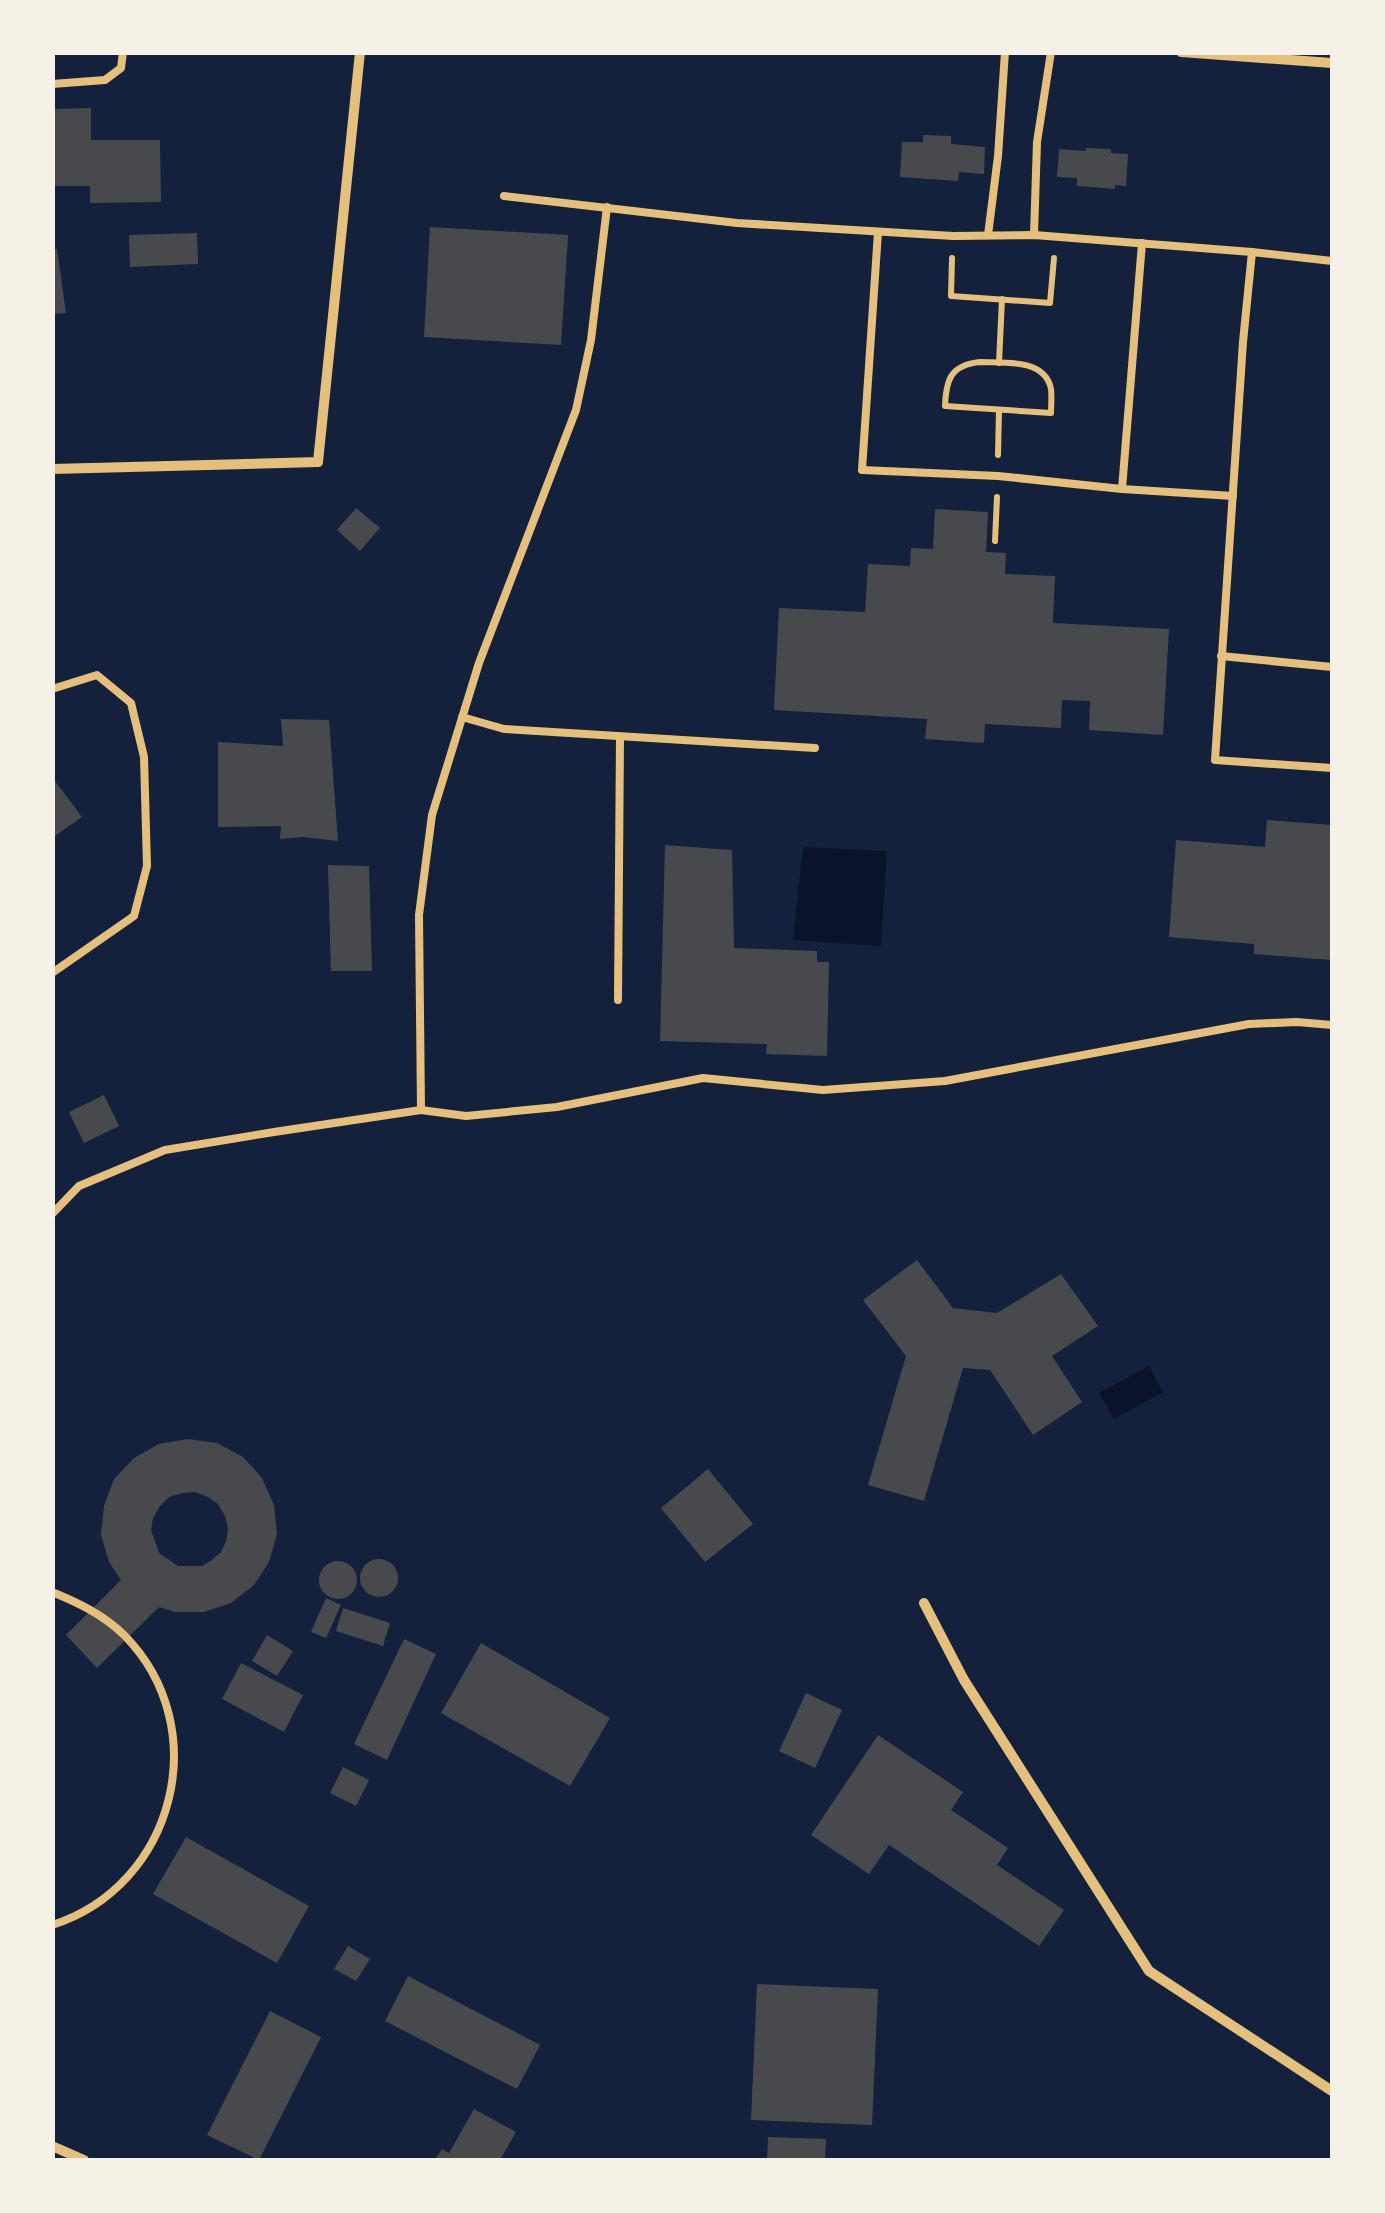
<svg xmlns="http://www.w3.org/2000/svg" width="1385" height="2213" font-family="'Public Sans',sans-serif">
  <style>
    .water { fill: #0b132b }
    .building { fill: #48494c; fill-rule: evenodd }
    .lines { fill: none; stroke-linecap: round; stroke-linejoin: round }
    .path { stroke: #e5c07b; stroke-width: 6 }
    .service { stroke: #e5c07b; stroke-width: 8 }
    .minor { stroke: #e5c07b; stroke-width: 10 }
  </style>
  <rect width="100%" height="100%" fill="#14213d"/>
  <g class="water">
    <path d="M 803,847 L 887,851 L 881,946 L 793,940 Z"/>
    <path d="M 1149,1366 L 1163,1392 L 1114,1419 L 1099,1393 Z"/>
  </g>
  <g class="building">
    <path d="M 91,108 L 91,140 L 160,140 L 161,202 L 90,203 L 90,186 L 52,186 L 52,109 Z"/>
    <path d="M 923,135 L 951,136 L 951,144 L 985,147 L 984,174 L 959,172 L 958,181 L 900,177 L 902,142 L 923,142 Z"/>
    <path d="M 1086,148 L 1111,149 L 1111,153 L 1128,154 L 1126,186 L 1115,185 L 1115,189 L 1077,186 L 1077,178 L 1057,177 L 1059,149 L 1086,151 Z"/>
    <path d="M 430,227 L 568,235 L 561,345 L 424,337 Z"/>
    <path d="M 197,233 L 198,264 L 130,267 L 129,235 Z"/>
    <path d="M 57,249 L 66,313 L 52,314 L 52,250 Z"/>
    <path d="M 356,508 L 380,528 L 360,551 L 337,530 Z"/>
    <path d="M 935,509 L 988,512 L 986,552 L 1006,553 L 1005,574 L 1055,576 L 1053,623 L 1169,629 L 1163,735 L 1089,730 L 1090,701 L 1062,700 L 1061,728 L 985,724 L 984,743 L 925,739 L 927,719 L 774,710 L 779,608 L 865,612 L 868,564 L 910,566 L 911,548 L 933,549 Z"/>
    <path d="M 281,719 L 329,720 L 338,841 L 303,837 L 280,839 L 281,826 L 218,827 L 218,742 L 283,746 Z"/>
    <path d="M 52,777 L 82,817 L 52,838 Z"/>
    <path d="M 1267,820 L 1332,825 L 1332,960 L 1254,954 L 1254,944 L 1169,937 L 1176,840 L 1265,847 Z"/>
    <path d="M 665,845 L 732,850 L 734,948 L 817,951 L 817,962 L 829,962 L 827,1056 L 766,1054 L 767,1044 L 660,1041 Z"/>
    <path d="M 328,865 L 369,866 L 372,971 L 331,971 Z"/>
    <path d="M 104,1095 L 119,1126 L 84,1143 L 69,1112 Z"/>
    <path d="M 917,1260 L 953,1308 L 997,1313 L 1061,1274 L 1098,1326 L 1052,1356 L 1082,1402 L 1033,1435 L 990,1370 L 963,1368 L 924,1501 L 868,1485 L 906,1356 L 863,1300 Z"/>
    <path d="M 188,1439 L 217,1443 L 243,1457 L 262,1478 L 274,1505 L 277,1534 L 269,1562 L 254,1585 L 231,1603 L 204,1612 L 175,1612 L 159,1607 L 97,1668 L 66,1635 L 121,1580 L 109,1562 L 101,1535 L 104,1506 L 114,1479 L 134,1458 L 159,1444 ZM 195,1492 L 208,1497 L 218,1504 L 225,1516 L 228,1528 L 226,1541 L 221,1552 L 212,1560 L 202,1566 L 178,1566 L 159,1553 L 151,1530 L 153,1518 L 160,1506 L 169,1497 L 182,1493 Z"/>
    <path d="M 708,1469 L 753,1524 L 705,1562 L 661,1508 Z"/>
    <circle cx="379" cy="1578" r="19"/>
    <circle cx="338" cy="1580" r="19"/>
    <path d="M 326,1598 L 341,1605 L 326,1638 L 311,1632 Z"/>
    <path d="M 343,1608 L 390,1623 L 383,1646 L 336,1631 Z"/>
    <path d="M 267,1635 L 293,1651 L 277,1676 L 252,1661 Z"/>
    <path d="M 404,1639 L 436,1654 L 387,1760 L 354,1744 Z"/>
    <path d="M 481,1643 L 610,1718 L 570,1786 L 441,1713 Z"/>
    <path d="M 241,1663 L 303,1695 L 284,1732 L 222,1699 Z"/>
    <path d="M 806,1693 L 842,1710 L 815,1768 L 779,1751 Z"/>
    <path d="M 878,1735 L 963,1792 L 951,1810 L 1008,1848 L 997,1865 L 1064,1910 L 1039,1946 L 889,1845 L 869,1874 L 811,1835 Z"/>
    <path d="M 343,1767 L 369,1780 L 356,1806 L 330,1793 Z"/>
    <path d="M 186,1837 L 309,1906 L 277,1963 L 153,1894 Z"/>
    <path d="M 348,1946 L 370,1959 L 356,1981 L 334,1969 Z"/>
    <path d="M 408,1976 L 540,2045 L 517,2089 L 385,2021 Z"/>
    <path d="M 757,1984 L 878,1989 L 872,2125 L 751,2120 Z"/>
    <path d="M 270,2011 L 321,2037 L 259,2160 L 207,2135 Z"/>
    <path d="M 474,2109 L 516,2132 L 500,2160 L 435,2160 L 442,2149 L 449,2153 Z"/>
    <path d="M 768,2137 L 826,2139 L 825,2160 L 767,2160 Z"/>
  </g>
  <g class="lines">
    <g class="path">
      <path d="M 952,258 L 951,296 L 1050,303 L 1054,258"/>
      <path d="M 980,362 C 1003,363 1045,358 1051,389 C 1052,396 1051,405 1051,413 L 945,406 C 946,379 951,365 980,362 Z"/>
      <path d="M 999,363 L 1002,299"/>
      <path d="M 998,455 L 999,410"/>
      <path d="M 995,541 L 997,497"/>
    </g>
    <g class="service">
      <path d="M 52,84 L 105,80 L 121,68 L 123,52"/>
      <path d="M 504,196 L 737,223 L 953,236 L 1034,235 L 1252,252 L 1243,342 L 1215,760 L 1332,768"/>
      <path d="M 878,232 L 862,470 L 998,476 L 1122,489 L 1233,496"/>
      <path d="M 988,235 L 998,156 L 1005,52"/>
      <path d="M 1034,235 L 1037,142 L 1051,52"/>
      <path d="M 1252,252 L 1332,261"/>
      <path d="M 1122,489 L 1142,243"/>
      <path d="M 1221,656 L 1332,667"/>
      <path d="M 52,689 L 97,675 L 131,703 L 144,757 L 147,866 L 134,916 L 52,973"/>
      <path d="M 462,717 L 504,729 L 815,748"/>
      <path d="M 618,1000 L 620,737"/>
      <path d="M 421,1110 L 419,915 L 432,815 L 479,663 L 576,410 L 591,340 L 607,207"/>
      <path d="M 52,1214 L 79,1186 L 165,1150 L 274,1132 L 421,1110 L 466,1116 L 557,1107 L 703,1078 L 823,1090 L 945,1081 L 1249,1024 L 1297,1022 L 1332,1025"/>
      <path d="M 52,1592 C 79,1603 104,1615 125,1636 C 215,1728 175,1886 52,1925"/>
    </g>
    <g class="minor">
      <path d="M 1181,52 L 1332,63"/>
      <path d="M 52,469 L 318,462 L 360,52"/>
      <path d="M 924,1603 L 964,1680 L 1149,1971 L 1332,2091"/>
      <path d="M 52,2146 L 84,2160"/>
    </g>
  </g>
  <rect width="1385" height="2213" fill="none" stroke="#f6f1e7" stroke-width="110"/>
</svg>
